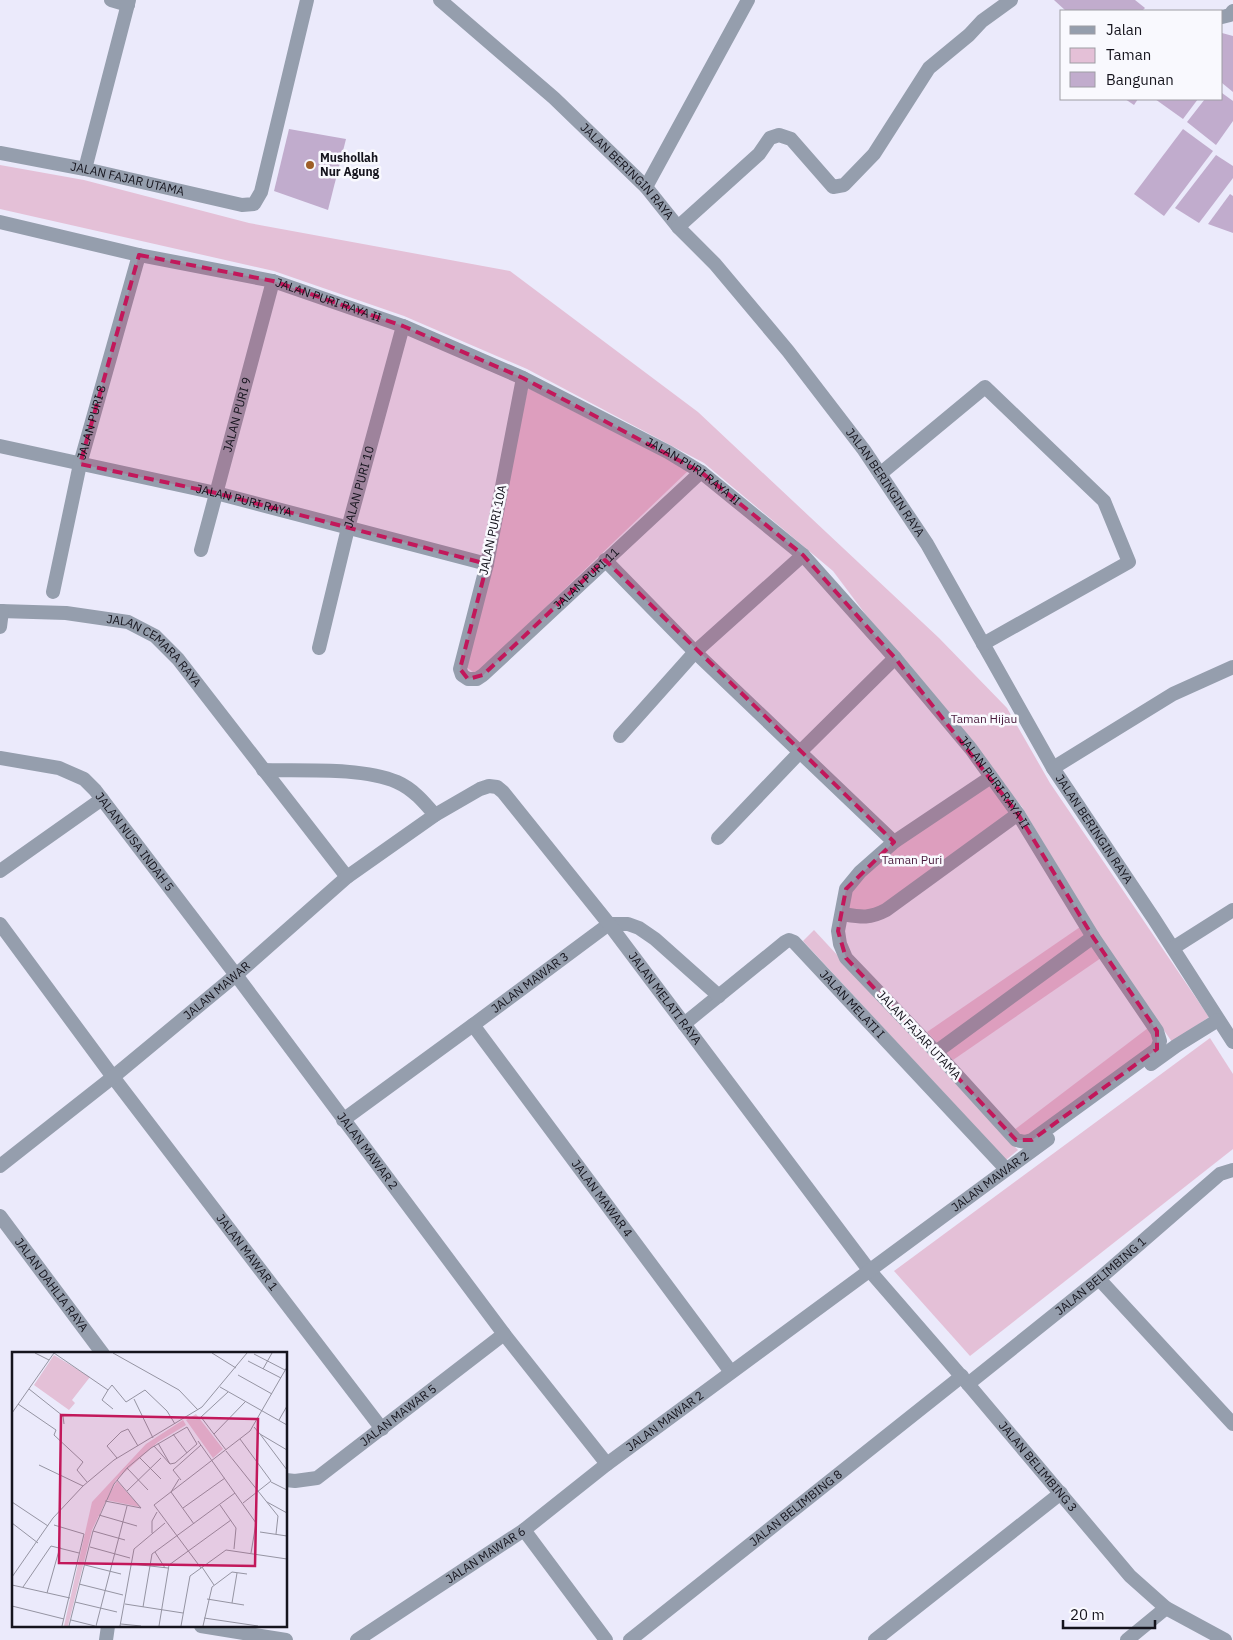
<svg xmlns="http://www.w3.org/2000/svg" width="1233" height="1640" font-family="'IBM Plex Sans',sans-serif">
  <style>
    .green { fill: #e4c0d7 }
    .building { fill: #c1accd }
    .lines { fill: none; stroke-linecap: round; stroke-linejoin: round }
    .minor { stroke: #959ead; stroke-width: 14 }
    .tertiary { stroke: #959ead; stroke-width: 14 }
    .marked { fill: #c2185b; fill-opacity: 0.2; stroke: #c2185b; stroke-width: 4; stroke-dasharray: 10 6; stroke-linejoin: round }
    .poi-dot { fill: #9e5e27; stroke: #f9f9fe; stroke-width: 2 }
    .labels { text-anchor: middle; stroke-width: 5; stroke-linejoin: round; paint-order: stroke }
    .poi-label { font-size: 12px; font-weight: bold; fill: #15141d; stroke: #f9f9fe; text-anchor: start }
    .street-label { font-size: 12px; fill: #15141d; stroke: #f9f9fe }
    .park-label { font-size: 12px; fill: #4a1d3e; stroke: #f9f9fe }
    .inset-road { fill: none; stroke: #9594a2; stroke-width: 1 }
    .view { fill: #c2185b; fill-opacity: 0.15; stroke: #c2185b; stroke-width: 2.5 }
    .inset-edge { fill: none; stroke: #15141d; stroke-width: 2.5 }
  </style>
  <rect width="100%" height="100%" fill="#ebeafb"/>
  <g class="green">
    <path d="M 0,165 L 84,180 L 249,223 L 510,271 L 698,412 L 939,638 L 1007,708 L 1050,783 L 1209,1017 L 1172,1042 L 1098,934 L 1022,807 L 910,665 L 869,619 L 833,571 L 704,463 L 527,369 L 404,316 L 274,271 L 0,209 Z"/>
    <path d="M 528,388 L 689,470 L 476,674 L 466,667 Z"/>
    <path d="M 990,781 L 1014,812 L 874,914 L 845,912 L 850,890 L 896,844 Z"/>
    <path d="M 1080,927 L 1101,958 L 953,1060 L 927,1032 Z"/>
    <path d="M 814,930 L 1018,1150 L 1006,1160 L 803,941 Z"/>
    <path d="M 1148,1028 L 1157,1045 L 1027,1139 L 1014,1130 Z"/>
    <path d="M 1210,1038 L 1233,1074 L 1233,1149 L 970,1356 L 894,1271 Z"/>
  </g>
  <g class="building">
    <path d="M 1054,0 L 1135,0 L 1145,8 L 1142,11 L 1066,11 Z"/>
    <path d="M 1222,33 L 1233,36 L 1233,92 L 1222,83 Z"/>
    <path d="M 1222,93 L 1233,101 L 1233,121 L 1216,145 L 1187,122 L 1205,99 L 1222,99 Z"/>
    <path d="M 1125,99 L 1138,99 L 1134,105 Z"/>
    <path d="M 1155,99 L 1198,99 L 1183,119 Z"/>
    <path d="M 289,129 L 346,139 L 328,210 L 274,191 Z"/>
    <path d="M 1183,129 L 1213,151 L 1164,216 L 1134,194 Z"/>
    <path d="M 1216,155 L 1233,166 L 1233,178 L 1199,223 L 1175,208 Z"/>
    <path d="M 1230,194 L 1233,196 L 1233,233 L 1208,224 Z"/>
  </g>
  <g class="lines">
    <g class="minor">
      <path d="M 111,0 L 128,5"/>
      <path id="s1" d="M 440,0 L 554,98 L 646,187 L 678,227 L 715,264 L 788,351 L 864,450 L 927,544 L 1053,768 L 1154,919 L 1233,1042"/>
      <path d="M 1222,17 L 1230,15 L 1233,11"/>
      <path id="s2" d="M 0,153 L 85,169 L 242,205 L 254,204 L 261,192 L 307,0"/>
      <path d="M 85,169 L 129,0"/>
      <path d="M 646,187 L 748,0"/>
      <path id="s3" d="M 0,222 L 139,255 L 273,281 L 403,326 L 523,378 L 668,452 L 701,472 L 803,555 L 895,658 L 971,749 L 1018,814 L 1093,937 L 1157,1031 L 1160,1041 L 1157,1049 L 1032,1140 L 1025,1142 L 1016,1140 L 936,1052 L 846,958 L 840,944 L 838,931 L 846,889 L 860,872 L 894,842 L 991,777"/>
      <path d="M 678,227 L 759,154 L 770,138 L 779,135 L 791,139 L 833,187 L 844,185 L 874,154 L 929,68 L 969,35 L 982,21 L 1011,0"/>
      <path id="s4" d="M 523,378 L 487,564 L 460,669 L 462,675 L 468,679 L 477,679 L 483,675 L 701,472"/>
      <path id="s5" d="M 0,446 L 216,493 L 487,564"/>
      <path d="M 880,474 L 985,387 L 1104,501 L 1129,562 L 983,644"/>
      <path id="s6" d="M 201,550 L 273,281"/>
      <path d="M 605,560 L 695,652 L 894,842"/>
      <path id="s7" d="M 53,592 L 80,464 L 139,255"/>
      <path id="s8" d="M 0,611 L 66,613 L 128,622 L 155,636 L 178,659 L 347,877"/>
      <path d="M 0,627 L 2,611"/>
      <path id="s9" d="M 319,648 L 348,528 L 403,326"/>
      <path d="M 620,736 L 695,652 L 803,555"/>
      <path id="s10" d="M 0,758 L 59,768 L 84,779 L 95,790 L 236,975 L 504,1334 L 607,1464"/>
      <path d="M 1053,768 L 1173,694 L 1233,667"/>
      <path d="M 263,770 C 302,771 362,767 397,782 C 413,789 424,802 435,815"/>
      <path d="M 718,838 L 800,752 L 895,658"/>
      <path d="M 0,871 L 102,799"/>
      <path d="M 842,914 C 861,917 869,919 886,910 L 1018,814"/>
      <path id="s11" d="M 0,924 L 113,1077 L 382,1429"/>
      <path d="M 1173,948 L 1233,910"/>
      <path id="s12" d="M 684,1024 L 785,942 L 789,940 L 794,942 L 1006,1169"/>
      <path id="s13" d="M 473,1025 L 731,1372"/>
      <path d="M 936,1052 L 1093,937"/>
      <path d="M 1151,1064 L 1176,1046 L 1218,1020"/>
      <path id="s14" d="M 343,1120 L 473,1025 L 609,924 L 628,924 L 639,928 L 655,939 L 719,996"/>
      <path id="s15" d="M 0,1166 L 113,1077 L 236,975 L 347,877 L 435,815 L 480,789 L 489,786 L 497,787 L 503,792 L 609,924 L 869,1270 L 968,1384 L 1130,1576 L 1166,1608 L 1225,1640"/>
      <path d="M 1099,1279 L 1233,1424"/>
      <path id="s16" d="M 968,1384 L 1099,1279 L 1220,1174 L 1233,1170"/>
      <path id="s17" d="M 286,1480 L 295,1481 L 317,1478 L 504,1334"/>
      <path d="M 524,1530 L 606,1640"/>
      <path d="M 201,1626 L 286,1640"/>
      <path id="s18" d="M 357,1640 L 524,1530 L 607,1464 L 1048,1139"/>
      <path id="s19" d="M 630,1640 L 962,1376"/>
      <path d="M 875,1640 L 1061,1493"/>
      <path d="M 1127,1640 L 1166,1608"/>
    </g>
    <g class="tertiary">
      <path id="s20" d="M 0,1216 L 103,1354"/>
      <path d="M 106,1640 L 108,1626"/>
    </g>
  </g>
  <path class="marked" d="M 139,255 L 273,281 L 403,326 L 523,378 L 701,472 L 803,555 L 895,658 L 1018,814 L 1093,937 L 1157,1031 L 1157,1049 L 1032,1140 L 1016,1140 L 846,958 L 838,931 L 846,889 L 894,842 L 605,560 L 483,675 L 468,679 L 460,669 L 487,564 L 216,493 L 80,464 Z"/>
  <circle class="poi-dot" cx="310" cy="165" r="5"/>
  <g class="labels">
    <g class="poi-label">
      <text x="320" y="162">Mushollah<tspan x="320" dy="14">Nur Agung</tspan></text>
    </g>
    <g class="street-label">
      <text dy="4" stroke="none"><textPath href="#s1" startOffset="254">JALAN BERINGIN RAYA</textPath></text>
      <text dy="4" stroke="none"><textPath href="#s2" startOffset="130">JALAN FAJAR UTAMA</textPath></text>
      <text dy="4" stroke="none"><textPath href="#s3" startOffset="338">JALAN PURI RAYA II</textPath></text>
      <text dy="4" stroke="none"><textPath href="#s6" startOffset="140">JALAN PURI 9</textPath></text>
      <text dy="4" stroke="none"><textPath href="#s7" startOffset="174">JALAN PURI 8</textPath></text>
      <text dy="4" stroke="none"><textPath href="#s3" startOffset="742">JALAN PURI RAYA II</textPath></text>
      <text dy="4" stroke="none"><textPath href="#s1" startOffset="659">JALAN BERINGIN RAYA</textPath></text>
      <text dy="4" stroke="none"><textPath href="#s9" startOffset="166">JALAN PURI 10</textPath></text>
      <text dy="4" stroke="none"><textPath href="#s5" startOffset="250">JALAN PURI RAYA</textPath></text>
      <text transform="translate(493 530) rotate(-78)" y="4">JALAN PURI 10A</text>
      <text dy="4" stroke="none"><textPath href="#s4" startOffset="469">JALAN PURI 11</textPath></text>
      <text dy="4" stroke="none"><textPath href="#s8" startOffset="166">JALAN CEMARA RAYA</textPath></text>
      <text dy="4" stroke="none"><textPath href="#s3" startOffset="1178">JALAN PURI RAYA II</textPath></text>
      <text dy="4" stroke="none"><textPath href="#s1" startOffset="1064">JALAN BERINGIN RAYA</textPath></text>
      <text dy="4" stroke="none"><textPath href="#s10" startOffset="168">JALAN NUSA INDAH 5</textPath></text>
      <text dy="4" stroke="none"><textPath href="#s14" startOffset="232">JALAN MAWAR 3</textPath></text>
      <text dy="4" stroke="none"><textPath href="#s15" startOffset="279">JALAN MAWAR</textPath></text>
      <text dy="4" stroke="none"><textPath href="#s15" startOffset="899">JALAN MELATI RAYA</textPath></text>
      <text dy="4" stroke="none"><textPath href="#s12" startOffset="225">JALAN MELATI I</textPath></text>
      <text transform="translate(919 1035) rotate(47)" y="4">JALAN FAJAR UTAMA</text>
      <text dy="4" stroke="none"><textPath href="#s10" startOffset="555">JALAN MAWAR 2</textPath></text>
      <text dy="4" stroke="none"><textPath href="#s18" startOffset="782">JALAN MAWAR 2</textPath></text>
      <text dy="4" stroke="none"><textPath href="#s13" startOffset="216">JALAN MAWAR 4</textPath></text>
      <text dy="4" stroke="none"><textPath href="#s11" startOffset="411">JALAN MAWAR 1</textPath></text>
      <text dy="4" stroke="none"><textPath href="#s16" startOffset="171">JALAN BELIMBING 1</textPath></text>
      <text dy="4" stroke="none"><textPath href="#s20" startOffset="86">JALAN DAHLIA RAYA</textPath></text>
      <text dy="4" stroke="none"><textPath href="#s17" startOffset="134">JALAN MAWAR 5</textPath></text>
      <text dy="4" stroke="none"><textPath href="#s18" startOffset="378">JALAN MAWAR 2</textPath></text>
      <text dy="4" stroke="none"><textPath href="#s15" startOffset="1498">JALAN BELIMBING 3</textPath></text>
      <text dy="4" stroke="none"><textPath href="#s19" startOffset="212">JALAN BELIMBING 8</textPath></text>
      <text dy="4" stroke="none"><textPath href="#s18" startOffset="154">JALAN MAWAR 6</textPath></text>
    </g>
    <g class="park-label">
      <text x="984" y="723">Taman Hijau</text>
      <text x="912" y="864">Taman Puri</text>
    </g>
  </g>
  <g transform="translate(12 1352)">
    <rect width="275" height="275" fill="#ebeafb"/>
    <path d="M 42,3 L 78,25 L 60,48 L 63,51 L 57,58 L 22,33 ZM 184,62 L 211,97 L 201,106 L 174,68 ZM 171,68 L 174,73 L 146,90 L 104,128 L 80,178 L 56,274 L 52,274 L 80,150 L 134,92 ZM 105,129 L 128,155 L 94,148 Z" fill="#e4c0d7"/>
    <path class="inset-road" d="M 23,1 L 37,8M 42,1 L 96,38 L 100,33 L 114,50 L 133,38 L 155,59 L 163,72M 101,1 L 167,38 L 186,58M 200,1 L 224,16M 242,2 L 273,18M 236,9 L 269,26M 251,17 L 260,1M 226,23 L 260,42M 208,35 L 275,73M 17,37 L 51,64 L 52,72M 96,38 L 90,48 L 101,57M 122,47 L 141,86M 6,52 L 44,78 L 42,83 L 71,110 L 65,118 L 75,130M 0,61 L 42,1M 267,68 L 275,54M 242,75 L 248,82 L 275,98M 161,82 L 175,101M 202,82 L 233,50M 248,82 L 275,118M 228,87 L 259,129 L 231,151M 186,89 L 244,171 L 239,201M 146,91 L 158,112M 142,94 L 158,112M 214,98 L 189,65 L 216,40M 214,99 L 266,164M 127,105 L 149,127M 105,106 L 95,94 L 109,80 L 116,77 L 126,94M 27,113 L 71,134M 115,116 L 136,138M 167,127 L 159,140 L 182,172M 105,128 L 129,156M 169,128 L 161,118 L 189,93M 259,130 L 275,138M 115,139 L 149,106M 93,149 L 129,156M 0,150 L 36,174M 255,150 L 275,161M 208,153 L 224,176 L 222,197M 171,156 L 213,126M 87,163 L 125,174M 0,171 L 26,191M 42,173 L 72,182 L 50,274M 81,179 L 113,188M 248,180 L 275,184M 140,181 L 140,169 L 145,160M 264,182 L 266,164M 78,195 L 118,206M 143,200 L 153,216M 120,212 L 156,216M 73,213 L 109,222M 190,215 L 202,233M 189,216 L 142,153 L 238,79 L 275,15M 0,225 L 41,166 L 71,134 L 102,108 L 190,55 L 235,1M 67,232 L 111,243M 0,233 L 58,246M 11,235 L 39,194 L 67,201M 35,241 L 48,195M 195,247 L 232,253M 63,250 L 105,260M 220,251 L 225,221M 113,252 L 171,261M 0,254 L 52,267M 131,255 L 140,202 L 223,141M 192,266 L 246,274M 59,268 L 83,274M 109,272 L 129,274M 57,274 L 81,179 L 102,132 L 115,116 L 139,96 L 175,75 L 185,92 L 163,111 L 158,112M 84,274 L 115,154M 108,274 L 122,197 L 153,171M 147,274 L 157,213 L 219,168M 169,274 L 178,224 L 214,198 L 275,207M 191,274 L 200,235 L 220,220 L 235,222"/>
    <path class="view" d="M 49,63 L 246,67 L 243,214 L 47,211 Z"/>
    <rect width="275" height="275" class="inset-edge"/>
  </g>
  <rect x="1060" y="10" width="162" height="90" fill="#f9f9fe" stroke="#9e9da4"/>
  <rect x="1070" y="26" width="25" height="8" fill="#959ead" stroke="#9e9da4"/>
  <text x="1106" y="35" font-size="15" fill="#15141d">Jalan</text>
  <rect x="1070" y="48" width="25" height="15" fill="#e4c0d7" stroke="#9e9da4"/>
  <text x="1106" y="60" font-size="15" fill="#15141d">Taman</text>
  <rect x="1070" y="72" width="25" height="15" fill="#c1accd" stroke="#9e9da4"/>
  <text x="1106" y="85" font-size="15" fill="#15141d">Bangunan</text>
  <path d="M1063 1620v8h92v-8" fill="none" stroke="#15141d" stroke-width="2.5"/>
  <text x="1070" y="1620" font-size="15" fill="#15141d" stroke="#f9f9fe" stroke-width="4" paint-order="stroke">20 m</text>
</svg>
